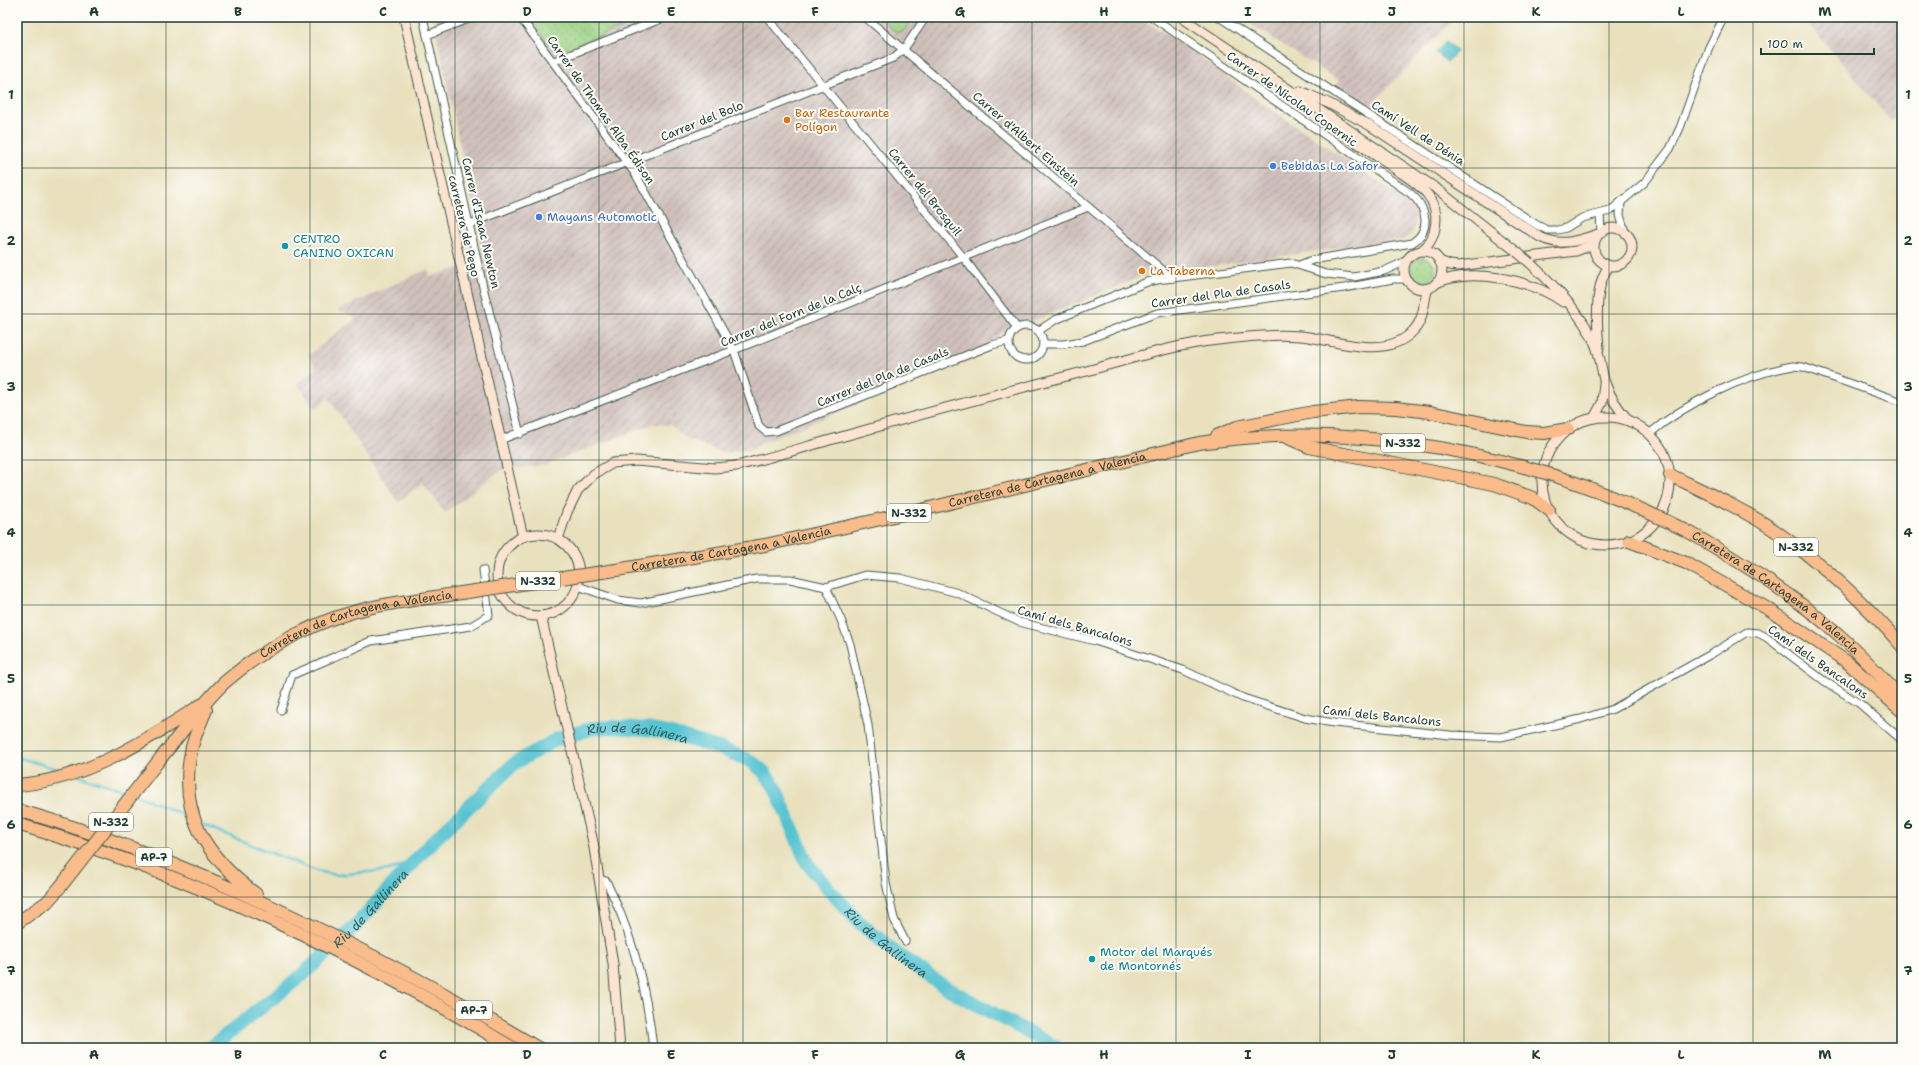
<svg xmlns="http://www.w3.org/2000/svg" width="1919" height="1065" font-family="'Shantell Sans',sans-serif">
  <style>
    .industrial { fill: url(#industrial-furrows) }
    .grass { fill: url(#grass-dots); stroke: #5d875c }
    .water { fill: url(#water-waves); stroke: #3b8082 }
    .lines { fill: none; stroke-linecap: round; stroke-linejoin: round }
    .stream { stroke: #57c3d1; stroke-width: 2.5 }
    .river { stroke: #57c3d1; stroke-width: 14 }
    .street-casing { stroke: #3d5649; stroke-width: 9 }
    .secondary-casing { stroke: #3d5649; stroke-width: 11 }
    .highway-casing { stroke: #3d5649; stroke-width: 14 }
    .street { stroke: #fff; stroke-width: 7 }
    .secondary { stroke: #fde4d1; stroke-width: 9 }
    .highway { stroke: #fabc8b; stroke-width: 12 }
    .secondary-bridge-casing { stroke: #3d5649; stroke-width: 11; stroke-linecap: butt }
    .highway-bridge-casing { stroke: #3d5649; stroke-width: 14; stroke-linecap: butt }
    .secondary-bridge { stroke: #fde4d1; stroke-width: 9 }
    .highway-bridge { stroke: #fabc8b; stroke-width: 12 }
    .grid { fill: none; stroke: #1f3d34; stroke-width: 1; stroke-opacity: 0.55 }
    .food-dot { fill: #e8710a; stroke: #fdfcf7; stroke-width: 1.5 }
    .shop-dot { fill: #3f7fe0; stroke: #fdfcf7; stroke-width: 1.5 }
    .culture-dot { fill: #0f9aa8; stroke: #fdfcf7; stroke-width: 1.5 }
    .labels { text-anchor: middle; stroke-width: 4; stroke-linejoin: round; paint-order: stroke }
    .shield { fill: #fdfcf7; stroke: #62766e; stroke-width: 1 }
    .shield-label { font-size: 11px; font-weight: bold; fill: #1f3d34 }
    .street-label { font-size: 12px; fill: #1f3d34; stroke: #fdfcf7 }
    .food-label { font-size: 12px; fill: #c56008; stroke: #fdfcf7; text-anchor: start }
    .shop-label { font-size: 12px; fill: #366cbe; stroke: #fdfcf7; text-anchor: start }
    .culture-label { font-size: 12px; fill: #0d838f; stroke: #fdfcf7; text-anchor: start }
    .water-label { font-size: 13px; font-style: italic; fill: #2d5e5b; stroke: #fdfcf7 }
    .neatline { fill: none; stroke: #1f3d34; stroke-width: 1.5 }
    .grid-label { font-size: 13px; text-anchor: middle; font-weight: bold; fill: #1f3d34 }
  </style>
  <defs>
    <pattern id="industrial-furrows" width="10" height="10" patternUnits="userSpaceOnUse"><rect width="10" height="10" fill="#cfc0ba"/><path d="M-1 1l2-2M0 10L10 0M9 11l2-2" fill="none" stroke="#a79d98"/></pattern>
    <pattern id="grass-dots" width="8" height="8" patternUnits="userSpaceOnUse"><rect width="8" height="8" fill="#9bd183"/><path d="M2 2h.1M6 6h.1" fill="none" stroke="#85b472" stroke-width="1.8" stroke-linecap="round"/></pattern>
    <pattern id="water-waves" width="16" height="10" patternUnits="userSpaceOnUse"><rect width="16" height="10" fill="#57c3d1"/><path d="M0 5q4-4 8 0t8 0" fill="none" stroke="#47a0aa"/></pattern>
  </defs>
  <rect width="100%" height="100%" fill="#fdfcf7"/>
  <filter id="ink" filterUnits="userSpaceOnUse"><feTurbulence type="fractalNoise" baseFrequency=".025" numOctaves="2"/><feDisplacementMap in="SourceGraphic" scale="8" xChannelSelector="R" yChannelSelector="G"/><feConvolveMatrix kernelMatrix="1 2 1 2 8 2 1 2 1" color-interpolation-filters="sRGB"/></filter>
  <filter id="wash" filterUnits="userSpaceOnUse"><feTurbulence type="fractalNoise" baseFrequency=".012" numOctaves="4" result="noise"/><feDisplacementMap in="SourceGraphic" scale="16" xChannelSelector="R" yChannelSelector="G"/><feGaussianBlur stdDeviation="0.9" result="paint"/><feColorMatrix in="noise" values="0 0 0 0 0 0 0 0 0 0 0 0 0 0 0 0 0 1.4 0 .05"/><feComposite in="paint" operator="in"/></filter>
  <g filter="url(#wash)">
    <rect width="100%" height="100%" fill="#e9e1be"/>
    <g class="industrial">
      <path d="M 433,17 L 1138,17 L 1186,46 L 1256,99 L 1410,203 L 1416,213 L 1416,222 L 1413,232 L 1405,239 L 1147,275 L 1000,334 L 976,357 L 766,441 L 753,449 L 724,453 L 687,439 L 670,425 L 653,424 L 542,466 L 502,469 L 445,513 L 423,483 L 398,502 L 328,397 L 316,409 L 297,384 L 316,368 L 308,355 L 356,318 L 338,310 L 428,269 L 430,277 L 484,260 Z"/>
      <path d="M 1239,17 L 1456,17 L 1368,108 L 1334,86 L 1340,81 Z"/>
      <path d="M 1803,17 L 1902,17 L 1902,115 L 1891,121 Z"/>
    </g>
    <g class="grass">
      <path d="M 529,17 L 648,17 L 561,51 L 552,49 Z"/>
      <path d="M 879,17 L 914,17 L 904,31 L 896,32 Z"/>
      <circle cx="1423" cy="270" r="12"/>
    </g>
    <path class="water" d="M 1447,41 L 1457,51 L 1447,62 L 1436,52 Z"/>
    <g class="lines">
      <g class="stream">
        <path d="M 17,757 L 64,771"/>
        <path d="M 79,776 L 129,792"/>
        <path d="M 137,795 L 190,818"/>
        <path d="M 201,824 L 249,844 L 317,871 L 336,875 L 388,870 L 413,863"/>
      </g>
      <path class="river" id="s1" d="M 210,1048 L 301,976 L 354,927 L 433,841 L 515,763 L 557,739 L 594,728 L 613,727 L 646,729 L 668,733 L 722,749 L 751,761 L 764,772 L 775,787 L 807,863 L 833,894 L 860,923 L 896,953 L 945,987 L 1057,1048"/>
    </g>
  </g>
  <g filter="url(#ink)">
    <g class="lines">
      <defs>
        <g id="street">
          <path d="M 423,17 L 483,287 L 520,434"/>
          <path d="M 520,17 L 636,175 L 734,350 L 759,426 L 766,432 L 776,431 L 992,345 L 1008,341"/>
          <path d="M 767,17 L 963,257 L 1017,328"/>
          <path d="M 865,17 L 1172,278"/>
          <path d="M 1152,17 L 1410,193 C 1427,207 1432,230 1412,243 L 1312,260 L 1300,265"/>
          <path d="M 1219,17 L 1537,225 L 1547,230 L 1558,230 L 1566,228 L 1582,218 L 1610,211 L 1644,183 L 1670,149 L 1680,128 L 1709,47 L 1724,17"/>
          <path d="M 427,35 L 473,17"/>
          <path d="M 554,61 L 666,17"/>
          <path d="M 1621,202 L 1620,215 L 1625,232"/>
          <path d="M 1600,214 L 1601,232"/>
          <path d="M 470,224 L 893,58 L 904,49 L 926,17"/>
          <circle cx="1026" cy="343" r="17"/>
          <path d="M 1038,331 L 1055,320 L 1147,282 L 1157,280 L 1291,263 L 1326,274 L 1354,277 L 1384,271 L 1406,261"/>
          <path d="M 1043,344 L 1064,344 L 1083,341 L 1157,313 L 1344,288 L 1393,279 L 1406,279"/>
          <path d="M 1649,434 C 1686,403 1745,374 1793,366 L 1803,367 L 1902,402"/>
          <path d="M 500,440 L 734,350 L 1088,207"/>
          <path d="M 578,586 L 618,600 L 641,603 L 756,579 L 790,579 L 826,587 L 865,575 L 900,578 L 958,593 L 1019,622 L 1095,641 L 1183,670 L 1243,698 L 1305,718 L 1334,723 L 1450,735 L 1501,737 L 1581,719 L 1613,709 L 1713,653 L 1747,632 L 1758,633 L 1766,637 L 1823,680 L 1860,704 L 1902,740"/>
          <path d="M 826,587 L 841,620 L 850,644 L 868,725 L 886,883 L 894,919 L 905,941"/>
          <path d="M 281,710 L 292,675 L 371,641 L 471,626 L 489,615 L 483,570"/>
          <path d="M 599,879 L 606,881 C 632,933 647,991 653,1048"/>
        </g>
        <g id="secondary">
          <path d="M 404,17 L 523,537"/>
          <path d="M 1181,17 L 1437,189 L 1517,252"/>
          <path d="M 1300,91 L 1328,103 L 1369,125 L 1540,237 C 1560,247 1578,241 1598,234"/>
          <path d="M 1321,117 C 1345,135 1369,151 1394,168 C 1405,176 1418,183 1427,194 C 1441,210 1438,239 1421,251"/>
          <circle cx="1613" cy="247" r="19"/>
          <circle cx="1423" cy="270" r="19"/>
          <path d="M 1439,261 L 1450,265 L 1458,266 L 1576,251 L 1594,244"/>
          <path d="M 1530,263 C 1554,285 1580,312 1594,341 C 1600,354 1601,367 1604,380 C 1609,396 1619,410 1630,422"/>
          <path d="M 1436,283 C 1472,267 1532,280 1563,302"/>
          <path d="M 1599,348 C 1597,324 1594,285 1609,266"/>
          <circle cx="1606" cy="481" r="64"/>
          <path d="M 1594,418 L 1602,403 L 1604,383"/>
          <circle cx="538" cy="575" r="41"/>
          <path d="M 558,539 L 567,512 L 578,490 L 594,474 L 613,463 L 636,461 L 715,468 L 736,466 C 774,457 811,445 848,435 C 926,413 1004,392 1083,372 C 1127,360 1172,345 1218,340 C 1245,337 1272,334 1300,336 C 1335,339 1386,362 1414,330 C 1425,318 1423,302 1428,288"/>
          <path d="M 541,616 L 593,842 L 613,964 L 620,1048"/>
        </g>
        <g id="highway">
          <path d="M 1217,436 L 1237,427 L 1313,412 L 1359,407 L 1396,408 L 1430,412 L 1526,432 L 1544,433 L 1568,429"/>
          <path d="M 1286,437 L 1309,447 L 1494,484 L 1533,498 L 1549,510"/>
          <path d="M 1670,475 C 1705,492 1741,508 1774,530 C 1820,562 1866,604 1902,646"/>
          <path id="s2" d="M 1689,532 C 1744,564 1802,600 1849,644 C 1867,661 1884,680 1902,698"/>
          <path d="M 1629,541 L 1686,563 L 1770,610 L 1847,662 L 1902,711"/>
          <path id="s3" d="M 616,570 L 765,545 L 921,510 L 1199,443 C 1307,427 1418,438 1524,467"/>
          <path d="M 206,710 C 201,722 195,734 192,747 C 177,813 205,856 256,894"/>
          <path id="s4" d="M 160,759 C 180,735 203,702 225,682 C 267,646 320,618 373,607 C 402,601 432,598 461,593"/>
          <path d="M 17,785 C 86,780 145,741 201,705"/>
          <path d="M 17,810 C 82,828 145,852 207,878 C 322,927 431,984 538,1048"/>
          <path d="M 17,824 C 192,875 356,954 513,1048"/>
          <path d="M 17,923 L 47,902 L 61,886"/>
        </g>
      </defs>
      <use href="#street" class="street-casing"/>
      <use href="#secondary" class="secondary-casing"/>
      <use href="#highway" class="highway-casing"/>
      <use href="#street" class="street"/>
      <use href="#secondary" class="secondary"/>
      <use href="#highway" class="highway"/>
      <defs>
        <path id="secondary-bridge" d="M 1517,252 L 1530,263"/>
        <g id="highway-bridge">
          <path d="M 1524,467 C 1582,482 1635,505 1689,532"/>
          <path d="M 461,593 L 616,570"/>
          <path d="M 61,886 L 160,759"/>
        </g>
      </defs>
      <use href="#secondary-bridge" class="secondary-bridge-casing"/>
      <use href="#highway-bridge" class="highway-bridge-casing"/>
      <use href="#secondary-bridge" class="secondary-bridge"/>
      <use href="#highway-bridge" class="highway-bridge"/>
    </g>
  </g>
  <path class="grid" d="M 166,17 L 166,1048M 310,17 L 310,1048M 455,17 L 455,1048M 599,17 L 599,1048M 743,17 L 743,1048M 887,17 L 887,1048M 1032,17 L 1032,1048M 1176,17 L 1176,1048M 1320,17 L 1320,1048M 1464,17 L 1464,1048M 1609,17 L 1609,1048M 1753,17 L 1753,1048M 17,168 L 1902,168M 17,314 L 1902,314M 17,460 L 1902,460M 17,605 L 1902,605M 17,751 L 1902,751M 17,897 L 1902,897"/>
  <g class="food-dot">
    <circle cx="787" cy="120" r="4"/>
    <circle cx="1142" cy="271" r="4"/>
  </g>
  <g class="shop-dot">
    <circle cx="1273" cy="166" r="4"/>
    <circle cx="539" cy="217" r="4"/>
  </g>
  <g class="culture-dot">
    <circle cx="285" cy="246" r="4"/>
    <circle cx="1092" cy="959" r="4"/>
  </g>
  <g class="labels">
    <g class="shield">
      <rect x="1381" y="434" width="44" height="18" rx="3"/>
      <rect x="887" y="504" width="44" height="18" rx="3"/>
      <rect x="1774" y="538" width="44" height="18" rx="3"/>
      <rect x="516" y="572" width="44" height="18" rx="3"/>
      <rect x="89" y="813" width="44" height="18" rx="3"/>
      <rect x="136" y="848" width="36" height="18" rx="3"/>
      <rect x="456" y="1001" width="36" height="18" rx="3"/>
    </g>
    <g class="shield-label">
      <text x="1403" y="447">N-332</text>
      <text x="909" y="517">N-332</text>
      <text x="1796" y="551">N-332</text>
      <text x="538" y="585">N-332</text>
      <text x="111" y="826">N-332</text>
      <text x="154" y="861">AP-7</text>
      <text x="474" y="1014">AP-7</text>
    </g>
    <g class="street-label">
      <text transform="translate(1292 99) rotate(35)" y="4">Carrer de Nicolau Copernic</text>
      <text transform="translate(601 110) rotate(55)" y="4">Carrer de Thomas Alba Édison</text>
      <text transform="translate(702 121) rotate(-22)" y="4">Carrer del Bolo</text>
      <text transform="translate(1418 133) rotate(33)" y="4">Camí Vell de Dénia</text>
      <text transform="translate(1026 139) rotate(41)" y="4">Carrer d'Albert Einstein</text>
      <text transform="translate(925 192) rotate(51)" y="4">Carrer del Brosquil</text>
      <text transform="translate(481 223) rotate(77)" y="4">Carrer d'Isaac Newton</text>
      <text transform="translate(464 226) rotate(77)" y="4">carretera de Pego</text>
      <text transform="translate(1221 294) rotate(-8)" y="4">Carrer del Pla de Casals</text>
      <text transform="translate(791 315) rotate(-22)" y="4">Carrer del Forn de la Calç</text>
      <text transform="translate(883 377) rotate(-22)" y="4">Carrer del Pla de Casals</text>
      <text dy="4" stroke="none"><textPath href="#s3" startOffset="441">Carretera de Cartagena a Valencia</textPath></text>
      <text dy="4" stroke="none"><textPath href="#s3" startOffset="117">Carretera de Cartagena a Valencia</textPath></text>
      <text dy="4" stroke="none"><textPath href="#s2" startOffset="106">Carretera de Cartagena a Valencia</textPath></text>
      <text dy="4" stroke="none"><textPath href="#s4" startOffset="247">Carretera de Cartagena a Valencia</textPath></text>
      <text transform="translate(1075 626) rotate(16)" y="4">Camí dels Bancalons</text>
      <text transform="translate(1818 662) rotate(35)" y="4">Camí dels Bancalons</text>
      <text transform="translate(1382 716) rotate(6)" y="4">Camí dels Bancalons</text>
    </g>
    <g class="food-label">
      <text x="795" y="117">Bar Restaurante<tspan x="795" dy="14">Polígon</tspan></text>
      <text x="1150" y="275">La Taberna</text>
    </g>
    <g class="shop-label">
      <text x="1281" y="170">Bebidas La Safor</text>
      <text x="547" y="221">Mayans Automotic</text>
    </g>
    <g class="culture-label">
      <text x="293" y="243">CENTRO<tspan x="293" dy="14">CANINO OXICAN</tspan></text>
      <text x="1100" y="956">Motor del Marqués<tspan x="1100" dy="14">de Montornés</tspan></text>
    </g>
    <g class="water-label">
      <text dy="5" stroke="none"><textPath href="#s1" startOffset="549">Riu de Gallinera</textPath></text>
      <text dy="5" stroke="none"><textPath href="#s1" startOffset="213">Riu de Gallinera</textPath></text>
      <text dy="5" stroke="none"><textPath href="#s1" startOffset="898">Riu de Gallinera</textPath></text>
    </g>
  </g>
  <rect width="1919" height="1065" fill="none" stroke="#fdfcf7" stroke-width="44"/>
  <path d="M1761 48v6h113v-6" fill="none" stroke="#1f3d34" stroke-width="2"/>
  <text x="1767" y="48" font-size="12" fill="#1f3d34" stroke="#fdfcf7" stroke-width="3" paint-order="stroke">100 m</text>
  <rect x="22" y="22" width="1875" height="1021" class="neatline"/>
  <g class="grid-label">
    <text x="94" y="16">A</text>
    <text x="238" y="16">B</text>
    <text x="383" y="16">C</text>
    <text x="527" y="16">D</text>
    <text x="671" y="16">E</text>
    <text x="815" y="16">F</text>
    <text x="960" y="16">G</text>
    <text x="1104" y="16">H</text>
    <text x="1248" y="16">I</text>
    <text x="1392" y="16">J</text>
    <text x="1536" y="16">K</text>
    <text x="1681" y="16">L</text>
    <text x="1825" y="16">M</text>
    <text x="11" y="99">1</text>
    <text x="1908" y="99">1</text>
    <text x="11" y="245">2</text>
    <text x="1908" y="245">2</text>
    <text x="11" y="391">3</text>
    <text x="1908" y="391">3</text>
    <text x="11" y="537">4</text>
    <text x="1908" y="537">4</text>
    <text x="11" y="683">5</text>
    <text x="1908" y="683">5</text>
    <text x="11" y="829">6</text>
    <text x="1908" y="829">6</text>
    <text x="11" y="975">7</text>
    <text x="1908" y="975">7</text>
    <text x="94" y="1059">A</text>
    <text x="238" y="1059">B</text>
    <text x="383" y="1059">C</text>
    <text x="527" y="1059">D</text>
    <text x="671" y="1059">E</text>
    <text x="815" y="1059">F</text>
    <text x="960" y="1059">G</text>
    <text x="1104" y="1059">H</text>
    <text x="1248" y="1059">I</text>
    <text x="1392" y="1059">J</text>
    <text x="1536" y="1059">K</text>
    <text x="1681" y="1059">L</text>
    <text x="1825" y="1059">M</text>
  </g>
</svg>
